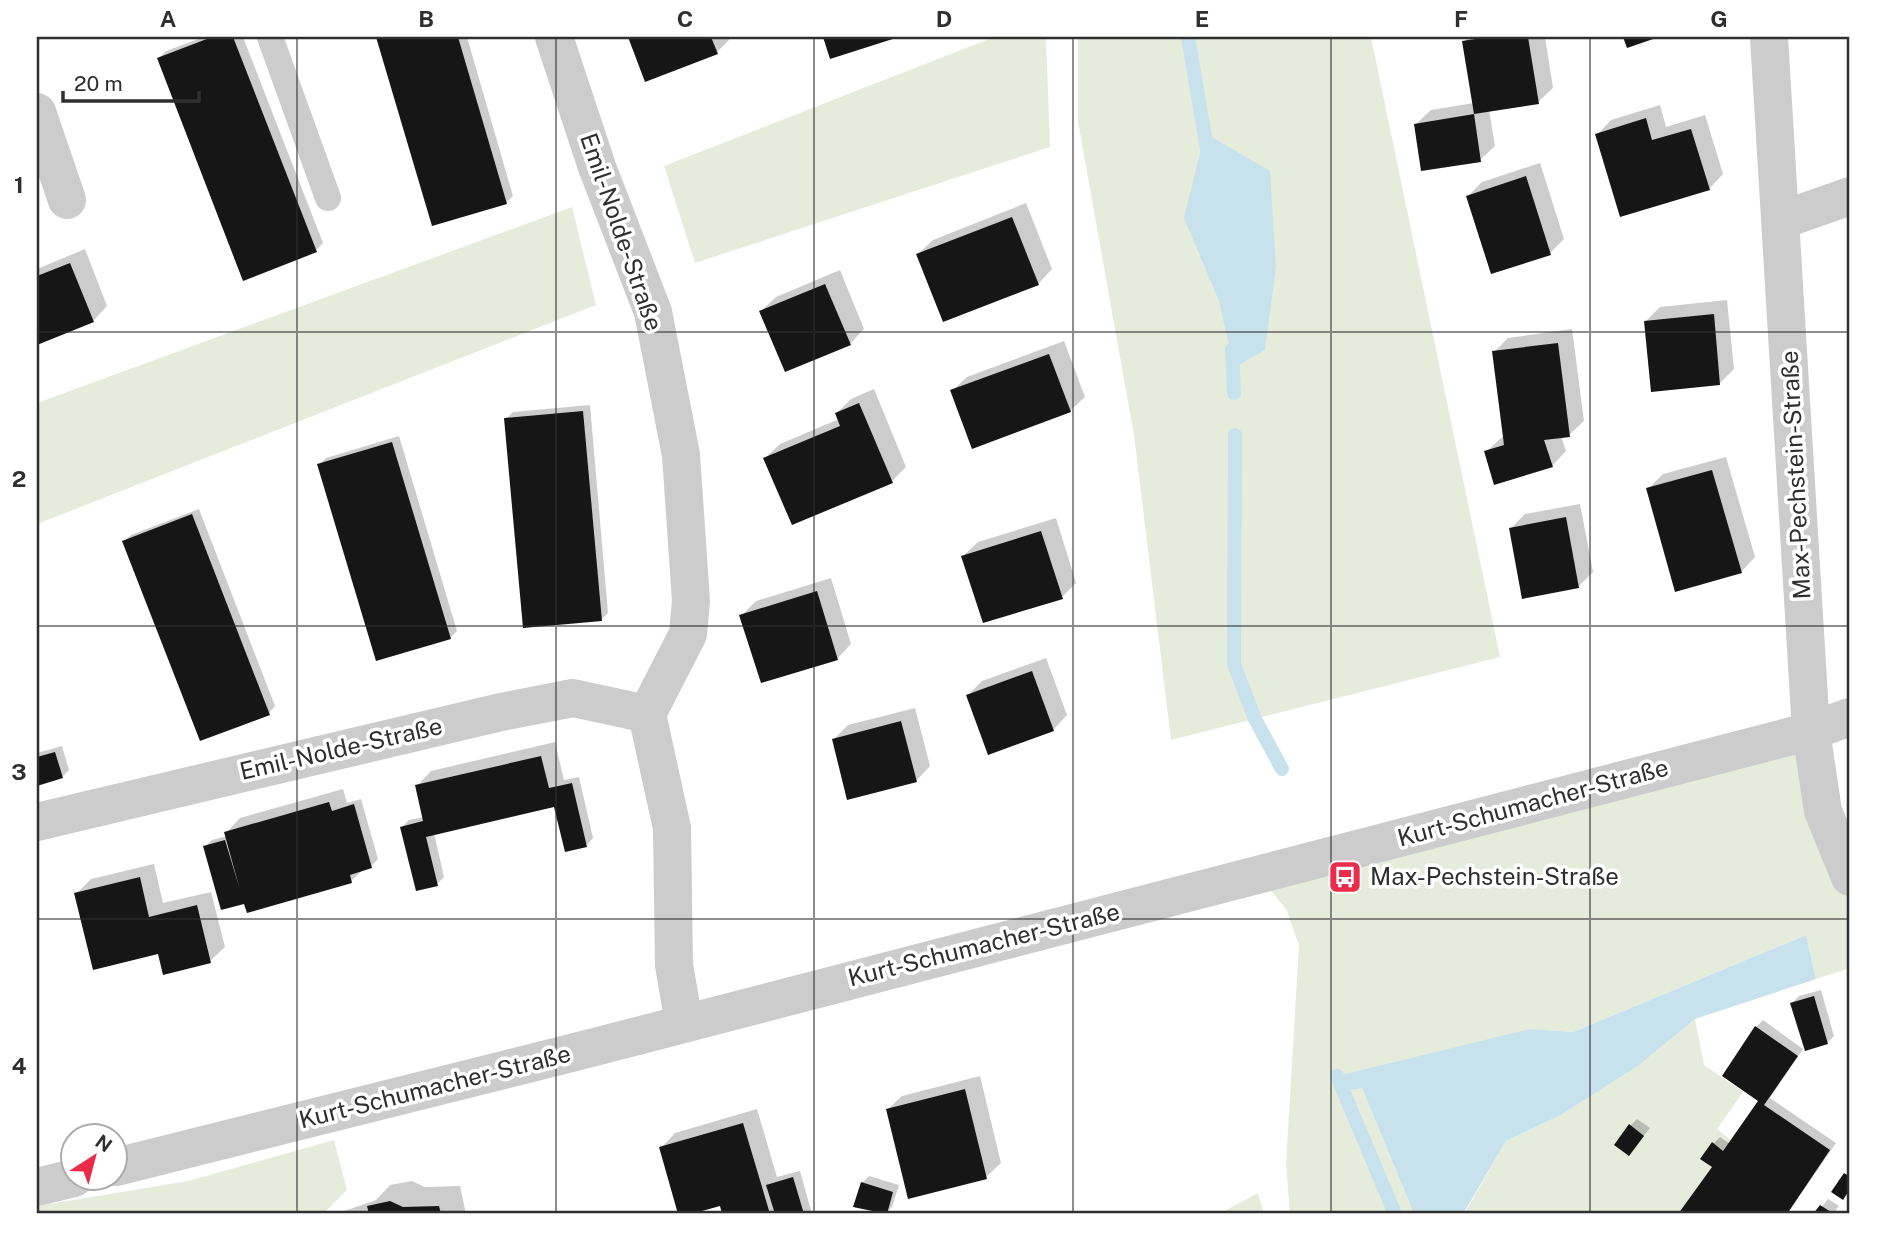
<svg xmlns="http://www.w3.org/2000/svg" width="1887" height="1251" font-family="'Public Sans',sans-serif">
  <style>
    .green { fill: #e6ecdc }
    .water { fill: #c7e2ed }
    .shadow { fill: #0003 }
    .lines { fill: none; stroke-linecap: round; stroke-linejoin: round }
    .stream { stroke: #c7e2ed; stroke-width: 14 }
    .building { fill: #161616 }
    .service { stroke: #ccc; stroke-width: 26 }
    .minor { stroke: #ccc; stroke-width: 38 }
    .grid { fill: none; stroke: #2f2f2f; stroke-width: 2; stroke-opacity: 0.55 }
    .labels { text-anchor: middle; stroke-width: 7; stroke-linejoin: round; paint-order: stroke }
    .street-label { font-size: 24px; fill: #2f2f2f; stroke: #fff }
    .poi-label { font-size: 24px; fill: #2f2f2f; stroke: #fff; text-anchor: start }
    .neatline { fill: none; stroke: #2f2f2f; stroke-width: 2.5 }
    .grid-label { font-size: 23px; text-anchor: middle; font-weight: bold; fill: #2f2f2f }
  </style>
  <rect width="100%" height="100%" fill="#fff"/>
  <g class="green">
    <path d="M 994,37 L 1046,37 L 1050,147 L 695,263 L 664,166 Z"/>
    <path d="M 1078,37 L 1371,37 L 1500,657 L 1171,740 L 1134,435 L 1078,122 Z"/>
    <path d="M 572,207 L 596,305 L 37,524 L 37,403 Z"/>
    <path d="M 1811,731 L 1850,877 L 1850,968 L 1816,979 L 1806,935 L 1573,1032 L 1530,1029 L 1362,1088 L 1414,1214 L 1290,1214 L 1286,1164 L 1299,945 L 1286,909 L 1257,874 Z"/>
    <path d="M 1695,1019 L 1704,1065 L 1743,1092 L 1717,1129 L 1731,1140 L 1723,1151 L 1711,1143 L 1701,1159 L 1712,1167 L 1678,1214 L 1464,1214 L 1506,1141 L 1561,1115 L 1638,1066 Z"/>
    <path d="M 334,1140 L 347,1190 L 323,1214 L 37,1214 L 37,1206 L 188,1181 Z"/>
    <path d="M 1258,1193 L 1264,1214 L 1219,1214 Z"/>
  </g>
  <g class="water">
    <path d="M 1205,133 L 1270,171 L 1276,267 L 1265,350 L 1234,368 L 1219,301 L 1184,218 Z"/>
    <path d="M 1806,935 L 1816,979 L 1695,1019 L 1638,1066 L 1561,1115 L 1506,1141 L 1463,1214 L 1414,1214 L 1362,1088 L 1344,1091 L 1337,1076 L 1530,1029 L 1573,1032 Z"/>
  </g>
  <g class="shadow">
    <path d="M 204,37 L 243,37 L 323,243 L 316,250 L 159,58 L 166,51 Z"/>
    <path d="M 378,37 L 467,37 L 513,196 L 506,203 L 433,224 Z"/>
    <path d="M 629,37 L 731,37 L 731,38 L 717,52 L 646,80 Z"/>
    <path d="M 1469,37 L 1545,37 L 1553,88 L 1538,102 L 1489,110 L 1495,146 L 1480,160 L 1416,124 L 1431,110 L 1474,103 L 1464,42 Z"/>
    <path d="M 1660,105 L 1666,127 L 1705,115 L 1723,174 L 1709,189 L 1597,135 L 1611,120 Z"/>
    <path d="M 1540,163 L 1564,239 L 1550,253 L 1468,196 L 1482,182 Z"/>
    <path d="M 1026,203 L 1052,269 L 1038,284 L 918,254 L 933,240 Z"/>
    <path d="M 85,249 L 107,306 L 93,321 L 37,343 L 37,269 Z"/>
    <path d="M 840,270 L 864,329 L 850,344 L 761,311 L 776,297 Z"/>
    <path d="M 1727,300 L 1734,369 L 1719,384 L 1646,321 L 1660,307 Z"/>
    <path d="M 1572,329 L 1584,421 L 1569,435 L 1561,436 L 1566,451 L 1552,466 L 1486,452 L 1501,438 L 1505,436 L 1494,352 L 1508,338 Z"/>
    <path d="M 1064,341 L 1085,397 L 1070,411 L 952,391 L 967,377 Z"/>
    <path d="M 874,389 L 906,467 L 892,481 L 765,458 L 780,444 L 839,419 L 837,413 L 851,399 Z"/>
    <path d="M 590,405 L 608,613 L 601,620 L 506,419 L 513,412 Z"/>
    <path d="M 399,436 L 457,631 L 450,638 L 319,465 L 326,458 Z"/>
    <path d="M 1726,457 L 1755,557 L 1741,572 L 1648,489 L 1663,474 Z"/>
    <path d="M 1580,504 L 1593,572 L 1578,587 L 1511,528 L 1525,514 Z"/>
    <path d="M 199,509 L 275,706 L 269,713 L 124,542 L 131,535 Z"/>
    <path d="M 1056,518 L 1076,583 L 1062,597 L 963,556 L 978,542 Z"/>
    <path d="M 831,578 L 851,644 L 837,659 L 741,616 L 756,601 Z"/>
    <path d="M 1046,658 L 1067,715 L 1053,730 L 968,695 L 982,681 Z"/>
    <path d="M 915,708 L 930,766 L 916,781 L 834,739 L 848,725 Z"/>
    <path d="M 555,742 L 564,780 L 579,777 L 593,838 L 587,845 L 555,803 L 434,833 L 444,877 L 437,884 L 402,827 L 409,820 L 424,817 L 417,786 L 431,771 Z"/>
    <path d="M 62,746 L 69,770 L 62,777 L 37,784 L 37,753 Z"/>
    <path d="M 343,789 L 347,803 L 361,799 L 378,859 L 371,866 L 365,868 L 351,881 L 245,900 L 205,847 L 212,840 L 227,836 L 226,833 L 240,818 Z"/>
    <path d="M 154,864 L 163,903 L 211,892 L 225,947 L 210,961 L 160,952 L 76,894 L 91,879 Z"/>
    <path d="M 1821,990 L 1834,1036 L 1827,1043 L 1792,1003 L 1799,996 Z"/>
    <path d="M 1763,1020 L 1803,1049 L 1770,1098 L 1836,1143 L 1787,1214 L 1680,1214 L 1714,1167 L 1713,1144 L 1720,1137 L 1730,1144 L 1761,1100 L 1756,1027 Z"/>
    <path d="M 980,1076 L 1001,1163 L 986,1177 L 887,1110 L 902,1096 Z"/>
    <path d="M 757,1109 L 777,1177 L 800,1171 L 812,1214 L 724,1214 L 721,1203 L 680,1214 L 661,1148 L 675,1133 Z"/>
    <path d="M 1637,1119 L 1650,1128 L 1629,1154 L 1630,1126 Z"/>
    <path d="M 1850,1169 L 1850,1190 L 1843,1198 L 1833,1192 Z"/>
    <path d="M 869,1176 L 899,1185 L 892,1207 L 885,1214 L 855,1205 L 862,1183 Z"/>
    <path d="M 412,1181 L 425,1187 L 460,1186 L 466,1214 L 336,1214 L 376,1200 L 390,1185 Z"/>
    <path d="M 1828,1199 L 1839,1206 L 1833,1214 L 1816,1214 Z"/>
  </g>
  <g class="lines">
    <g class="stream">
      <path d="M 1188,37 L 1207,149"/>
      <path d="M 1232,350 L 1234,393"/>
      <path d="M 1235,435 L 1234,664 L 1255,719 L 1282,769"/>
      <path d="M 1337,1076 L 1395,1214"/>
    </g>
  </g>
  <g class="building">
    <path d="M 212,37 L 233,37 L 317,252 L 243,281 L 157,58 Z"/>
    <path d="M 376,37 L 458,37 L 507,204 L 432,226 Z"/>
    <path d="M 628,37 L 711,37 L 718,54 L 645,82 Z"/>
    <path d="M 823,37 L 899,37 L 830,59 Z"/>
    <path d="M 1489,37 L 1528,37 L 1539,104 L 1474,114 L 1481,162 L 1421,171 L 1414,124 L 1474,114 L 1462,41 Z"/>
    <path d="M 1623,37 L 1659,37 L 1627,48 Z"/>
    <path d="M 1646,118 L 1652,140 L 1691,129 L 1710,190 L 1620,217 L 1595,134 Z"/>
    <path d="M 1526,176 L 1551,255 L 1491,274 L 1466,196 Z"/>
    <path d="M 1012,217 L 1039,285 L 943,322 L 916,254 Z"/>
    <path d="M 70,263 L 94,322 L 37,345 L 37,276 Z"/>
    <path d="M 825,284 L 851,345 L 785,372 L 759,311 Z"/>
    <path d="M 1714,314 L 1720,385 L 1651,392 L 1644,321 Z"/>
    <path d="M 1558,343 L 1570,437 L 1544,440 L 1553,467 L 1494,485 L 1484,451 L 1504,445 L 1492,351 Z"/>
    <path d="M 1049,354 L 1071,412 L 972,449 L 950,390 Z"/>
    <path d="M 859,403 L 893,483 L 792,525 L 763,458 L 840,426 L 835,413 Z"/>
    <path d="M 583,411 L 602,621 L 523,628 L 504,418 Z"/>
    <path d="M 392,442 L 451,639 L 376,661 L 317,464 Z"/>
    <path d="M 1712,470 L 1742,573 L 1675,592 L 1646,488 Z"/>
    <path d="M 192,514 L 270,715 L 200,741 L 122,541 Z"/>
    <path d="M 1566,517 L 1579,588 L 1522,599 L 1509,528 Z"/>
    <path d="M 1041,531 L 1063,599 L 983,623 L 961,556 Z"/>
    <path d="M 817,591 L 838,660 L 761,683 L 739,615 Z"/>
    <path d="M 1032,671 L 1054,731 L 988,755 L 966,695 Z"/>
    <path d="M 901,721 L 917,782 L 847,800 L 832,739 Z"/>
    <path d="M 55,752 L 63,778 L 37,786 L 37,757 Z"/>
    <path d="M 541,756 L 549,788 L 572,783 L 587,847 L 565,852 L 554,807 L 426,837 L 438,886 L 416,891 L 400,827 L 423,821 L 415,785 Z"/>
    <path d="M 329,802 L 332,811 L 354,804 L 372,868 L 350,875 L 352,883 L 247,913 L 244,904 L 221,910 L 203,846 L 225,840 L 240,890 L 224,832 Z"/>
    <path d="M 140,877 L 149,917 L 197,905 L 211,963 L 163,975 L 158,954 L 93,970 L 74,893 Z"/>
    <path d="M 1814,996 L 1828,1044 L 1805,1051 L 1790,1003 Z"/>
    <path d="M 1755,1026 L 1798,1056 L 1764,1105 L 1830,1150 L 1787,1214 L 1678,1214 L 1712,1167 L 1700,1159 L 1712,1142 L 1723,1151 L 1758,1101 L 1722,1076 Z"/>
    <path d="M 965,1089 L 987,1179 L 908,1199 L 886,1109 Z"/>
    <path d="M 743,1123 L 770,1214 L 722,1214 L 720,1206 L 691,1214 L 678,1214 L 659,1147 Z"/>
    <path d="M 1629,1124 L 1644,1136 L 1629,1156 L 1614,1145 Z"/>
    <path d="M 1844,1173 L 1850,1177 L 1850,1189 L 1843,1200 L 1831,1192 Z"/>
    <path d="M 793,1177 L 804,1214 L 775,1214 L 766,1185 Z"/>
    <path d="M 861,1182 L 893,1192 L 887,1214 L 853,1207 Z"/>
    <path d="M 390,1201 L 403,1207 L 439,1206 L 441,1214 L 369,1214 L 367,1206 Z"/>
    <path d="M 1820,1205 L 1834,1214 L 1813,1214 Z"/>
  </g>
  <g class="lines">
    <path class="service" d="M 270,37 L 328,198"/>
    <g class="minor">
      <path d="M 554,37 L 597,167 L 653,312 L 681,455 L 691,601 L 688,634 L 647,714 L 672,828 L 674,965 L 684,1023"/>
      <path d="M 1769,37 L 1811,731 L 1823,811 L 1850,877"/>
      <path d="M 37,112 L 67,200"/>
      <path d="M 1782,220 L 1850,196"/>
      <path d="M 37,822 L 501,712 L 573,698 L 647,714"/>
      <path d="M 116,1167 L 587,1049 L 1811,731 L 1850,717"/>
      <path d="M 37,1187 L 74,1178"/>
    </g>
  </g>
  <path class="grid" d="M 297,37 L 297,1214M 556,37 L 556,1214M 814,37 L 814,1214M 1073,37 L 1073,1214M 1331,37 L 1331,1214M 1590,37 L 1590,1214M 37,332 L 1850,332M 37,626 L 1850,626M 37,919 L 1850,919"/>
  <defs>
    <symbol id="bus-square" viewBox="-11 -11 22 22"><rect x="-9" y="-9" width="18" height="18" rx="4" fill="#eb2b4a" stroke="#fff"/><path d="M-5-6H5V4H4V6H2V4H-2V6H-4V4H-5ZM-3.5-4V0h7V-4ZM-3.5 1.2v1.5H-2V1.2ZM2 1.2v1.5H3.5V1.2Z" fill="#fff"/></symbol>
  </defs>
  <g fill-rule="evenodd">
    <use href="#bus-square" x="1326" y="858" width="38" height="38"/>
  </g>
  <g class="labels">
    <g class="street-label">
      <text transform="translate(621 232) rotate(71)" y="8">Emil-Nolde-Straße</text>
      <text transform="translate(1796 475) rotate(-93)" y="8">Max-Pechstein-Straße</text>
      <text transform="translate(341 749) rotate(-13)" y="8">Emil-Nolde-Straße</text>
      <text transform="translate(1533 803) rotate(-15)" y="8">Kurt-Schumacher-Straße</text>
      <text transform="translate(984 945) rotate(-14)" y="8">Kurt-Schumacher-Straße</text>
      <text transform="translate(435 1087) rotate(-14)" y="8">Kurt-Schumacher-Straße</text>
    </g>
    <g class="poi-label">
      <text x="1370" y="885">Max-Pechstein-Straße</text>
    </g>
  </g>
  <rect width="1887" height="1251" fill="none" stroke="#ffffff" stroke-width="77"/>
  <g transform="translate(94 1157) rotate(36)"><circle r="33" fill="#ffffff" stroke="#acacac" stroke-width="2"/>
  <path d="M0-5L12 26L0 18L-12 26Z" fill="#eb2b4a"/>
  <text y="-10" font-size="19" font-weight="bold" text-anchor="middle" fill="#2f2f2f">N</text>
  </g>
  <path d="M63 91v10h136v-10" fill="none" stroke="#2f2f2f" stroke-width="3.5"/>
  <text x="74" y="91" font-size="21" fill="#2f2f2f" stroke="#ffffff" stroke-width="5" paint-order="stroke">20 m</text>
  <rect x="38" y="38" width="1810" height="1174" class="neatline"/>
  <g class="grid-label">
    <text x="168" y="27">A</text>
    <text x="426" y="27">B</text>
    <text x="685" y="27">C</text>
    <text x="944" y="27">D</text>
    <text x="1202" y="27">E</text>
    <text x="1461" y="27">F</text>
    <text x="1719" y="27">G</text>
    <text x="19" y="193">1</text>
    <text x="19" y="487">2</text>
    <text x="19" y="780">3</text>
    <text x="19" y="1074">4</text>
  </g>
</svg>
